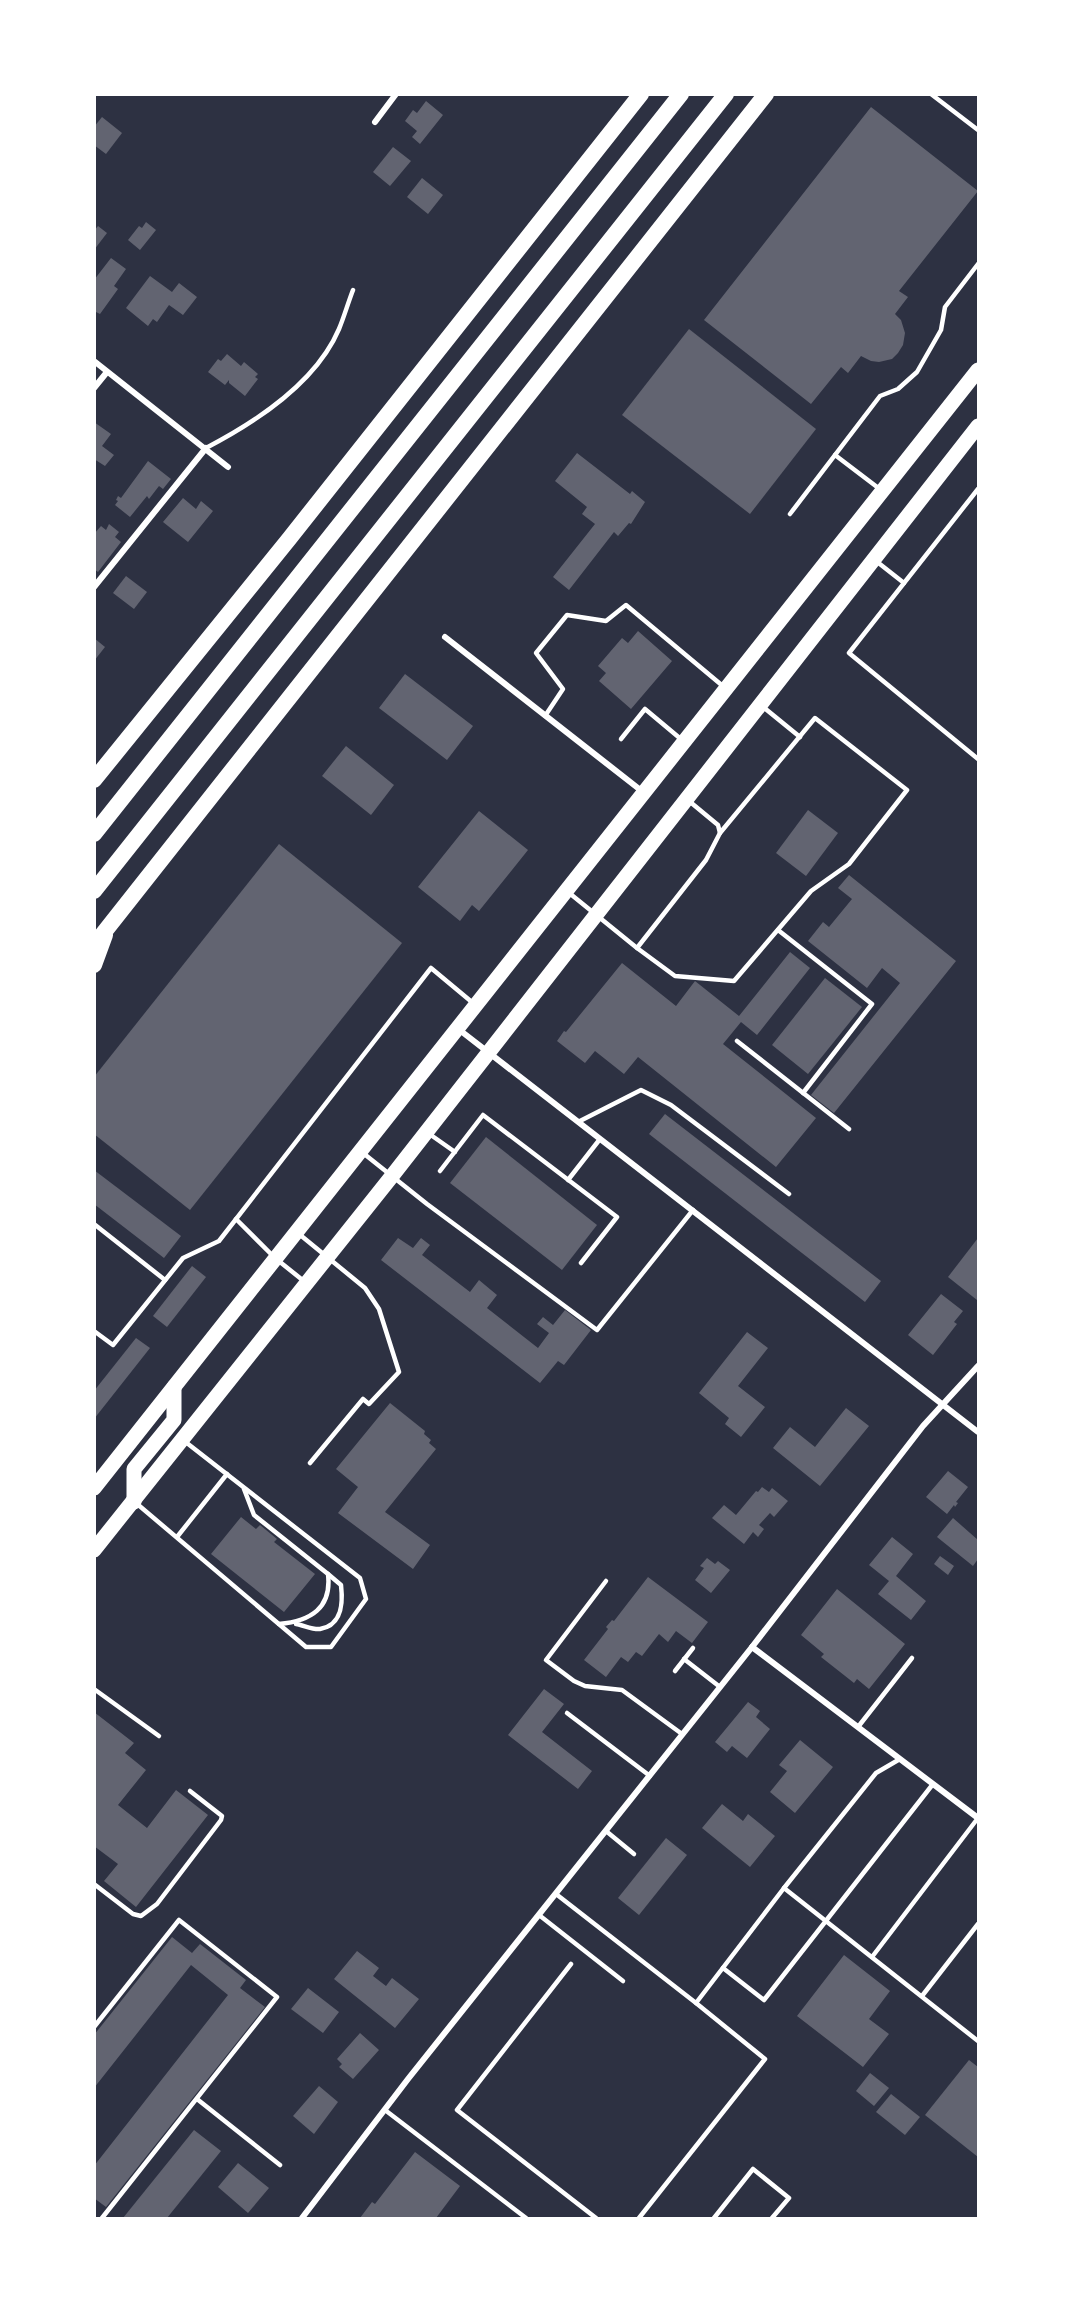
<svg xmlns="http://www.w3.org/2000/svg" width="1073" height="2313" font-family="Overpass,sans-serif">
  <style>
    .building { fill: #626471 }
    .lines { fill: none; stroke-linecap: round; stroke-linejoin: round }
    .service { stroke: #fff; stroke-width: 4.5 }
    .minor { stroke: #fff; stroke-width: 6 }
    .primary { stroke: #fff; stroke-width: 15 }
    .motorway { stroke: #fff; stroke-width: 16 }
  </style>
  <rect width="100%" height="100%" fill="#2d3142"/>
  <g class="building">
    <path d="M 426,101 L 443,115 L 420,144 L 412,137 L 417,131 L 405,121 L 413,110 L 417,113 Z"/>
    <path d="M 871,107 L 978,191 L 899,291 L 908,297 L 895,314 L 901,320 L 905,333 L 903,345 L 898,353 L 892,359 L 879,362 L 871,361 L 861,356 L 848,373 L 841,367 L 811,404 L 704,320 Z"/>
    <path d="M 102,117 L 122,133 L 106,154 L 94,145 L 94,127 Z"/>
    <path d="M 393,147 L 411,161 L 390,186 L 373,172 Z"/>
    <path d="M 422,178 L 443,195 L 428,214 L 407,197 Z"/>
    <path d="M 146,222 L 156,230 L 140,250 L 128,240 L 139,226 L 142,228 Z"/>
    <path d="M 98,226 L 107,233 L 94,250 L 94,231 Z"/>
    <path d="M 111,258 L 126,269 L 114,286 L 118,289 L 100,314 L 94,311 L 94,280 Z"/>
    <path d="M 150,276 L 172,292 L 179,283 L 197,297 L 183,315 L 169,305 L 157,322 L 153,319 L 148,326 L 126,308 Z"/>
    <path d="M 689,329 L 816,429 L 750,514 L 622,415 Z"/>
    <path d="M 227,354 L 241,366 L 244,362 L 258,374 L 255,377 L 258,379 L 245,396 L 229,383 L 229,380 L 225,385 L 208,372 L 218,359 L 221,361 Z"/>
    <path d="M 94,422 L 111,434 L 102,446 L 114,455 L 105,466 L 94,459 Z"/>
    <path d="M 577,453 L 630,494 L 632,491 L 645,502 L 631,524 L 629,523 L 618,536 L 614,532 L 569,590 L 553,577 L 595,524 L 582,514 L 587,507 L 555,481 Z"/>
    <path d="M 148,461 L 171,479 L 163,489 L 159,486 L 149,499 L 147,496 L 130,517 L 115,505 L 118,501 L 116,500 L 118,496 L 121,498 Z"/>
    <path d="M 183,498 L 196,509 L 201,501 L 213,511 L 188,542 L 163,522 Z"/>
    <path d="M 109,524 L 119,532 L 115,537 L 121,542 L 98,572 L 94,569 L 94,534 L 101,526 L 106,530 Z"/>
    <path d="M 126,576 L 147,592 L 134,609 L 113,593 Z"/>
    <path d="M 638,631 L 672,661 L 631,709 L 599,681 L 606,673 L 598,666 L 622,638 L 628,643 Z"/>
    <path d="M 94,638 L 105,647 L 94,661 Z"/>
    <path d="M 405,674 L 473,726 L 447,760 L 379,708 Z"/>
    <path d="M 346,746 L 394,785 L 371,815 L 322,776 Z"/>
    <path d="M 808,810 L 838,833 L 806,876 L 776,853 Z"/>
    <path d="M 479,811 L 528,850 L 479,911 L 472,905 L 460,921 L 418,887 Z"/>
    <path d="M 279,844 L 402,943 L 190,1210 L 94,1134 L 94,1077 Z"/>
    <path d="M 849,875 L 956,961 L 834,1113 L 811,1095 L 900,983 L 882,968 L 867,988 L 808,941 L 823,922 L 829,927 L 852,899 L 838,888 Z"/>
    <path d="M 790,952 L 810,968 L 757,1035 L 741,1022 L 723,1044 L 816,1118 L 776,1167 L 638,1057 L 624,1074 L 595,1051 L 585,1063 L 557,1041 L 564,1031 L 566,1032 L 622,963 L 676,1006 L 695,981 L 739,1016 Z"/>
    <path d="M 825,978 L 862,1007 L 808,1074 L 772,1045 Z"/>
    <path d="M 665,1114 L 881,1281 L 865,1302 L 649,1134 Z"/>
    <path d="M 486,1137 L 597,1225 L 562,1270 L 450,1183 Z"/>
    <path d="M 94,1170 L 181,1236 L 164,1258 L 94,1204 Z"/>
    <path d="M 398,1238 L 413,1248 L 421,1238 L 430,1245 L 422,1255 L 470,1292 L 479,1280 L 497,1295 L 487,1308 L 538,1348 L 549,1333 L 537,1324 L 543,1317 L 553,1325 L 565,1310 L 591,1330 L 564,1365 L 558,1361 L 540,1383 L 381,1260 Z"/>
    <path d="M 978,1238 L 978,1298 L 977,1300 L 948,1277 Z"/>
    <path d="M 192,1266 L 206,1277 L 167,1327 L 153,1316 Z"/>
    <path d="M 941,1294 L 963,1311 L 954,1322 L 957,1324 L 933,1355 L 908,1335 Z"/>
    <path d="M 747,1332 L 768,1348 L 738,1386 L 765,1407 L 741,1437 L 725,1424 L 729,1418 L 699,1393 Z"/>
    <path d="M 136,1338 L 150,1348 L 94,1419 L 94,1391 Z"/>
    <path d="M 390,1403 L 425,1431 L 424,1434 L 431,1440 L 429,1443 L 436,1449 L 385,1512 L 430,1545 L 413,1569 L 338,1513 L 358,1487 L 336,1469 Z"/>
    <path d="M 846,1408 L 869,1426 L 820,1486 L 773,1448 L 790,1427 L 815,1447 Z"/>
    <path d="M 948,1471 L 968,1487 L 956,1502 L 958,1503 L 955,1507 L 954,1505 L 947,1514 L 926,1497 Z"/>
    <path d="M 762,1487 L 769,1492 L 772,1488 L 788,1501 L 774,1517 L 770,1513 L 759,1525 L 764,1529 L 758,1537 L 753,1532 L 744,1544 L 712,1518 L 724,1505 L 736,1515 L 756,1491 L 758,1492 Z"/>
    <path d="M 241,1517 L 256,1529 L 260,1525 L 277,1539 L 274,1542 L 315,1574 L 284,1612 L 211,1554 Z"/>
    <path d="M 953,1518 L 978,1540 L 978,1559 L 973,1566 L 937,1537 Z"/>
    <path d="M 892,1537 L 913,1554 L 896,1576 L 926,1601 L 911,1620 L 878,1594 L 889,1581 L 869,1565 Z"/>
    <path d="M 940,1556 L 954,1566 L 948,1575 L 934,1564 Z"/>
    <path d="M 707,1558 L 715,1564 L 718,1561 L 730,1570 L 711,1593 L 695,1580 L 704,1568 L 700,1566 Z"/>
    <path d="M 648,1577 L 708,1622 L 692,1643 L 676,1631 L 668,1642 L 659,1634 L 642,1656 L 636,1652 L 628,1662 L 621,1657 L 606,1677 L 584,1660 L 608,1629 L 606,1627 L 612,1620 L 614,1621 Z"/>
    <path d="M 837,1589 L 905,1644 L 869,1689 L 857,1679 L 854,1683 L 821,1657 L 824,1654 L 801,1635 Z"/>
    <path d="M 544,1689 L 564,1704 L 542,1732 L 592,1771 L 578,1789 L 508,1735 Z"/>
    <path d="M 748,1702 L 760,1711 L 756,1717 L 770,1729 L 747,1758 L 732,1746 L 727,1752 L 715,1742 Z"/>
    <path d="M 94,1712 L 134,1743 L 125,1753 L 146,1770 L 118,1805 L 147,1828 L 176,1790 L 208,1815 L 136,1907 L 104,1881 L 118,1864 L 94,1846 Z"/>
    <path d="M 800,1740 L 833,1767 L 795,1813 L 770,1792 L 787,1771 L 779,1765 Z"/>
    <path d="M 722,1804 L 743,1821 L 748,1814 L 775,1836 L 750,1867 L 702,1828 Z"/>
    <path d="M 666,1838 L 687,1855 L 639,1915 L 618,1898 Z"/>
    <path d="M 172,1937 L 192,1953 L 200,1944 L 246,1980 L 240,1988 L 265,2007 L 106,2207 L 94,2198 L 94,2166 L 228,1995 L 191,1965 L 94,2088 L 94,2035 Z"/>
    <path d="M 357,1951 L 379,1968 L 373,1976 L 386,1986 L 392,1978 L 419,1999 L 395,2028 L 334,1979 Z"/>
    <path d="M 844,1955 L 890,1991 L 869,2019 L 889,2034 L 863,2067 L 797,2016 Z"/>
    <path d="M 308,1988 L 339,2012 L 323,2033 L 291,2009 Z"/>
    <path d="M 360,2033 L 379,2050 L 353,2079 L 339,2067 L 342,2064 L 337,2059 Z"/>
    <path d="M 969,2060 L 978,2067 L 978,2157 L 925,2115 Z"/>
    <path d="M 870,2073 L 889,2088 L 874,2106 L 856,2091 Z"/>
    <path d="M 319,2086 L 338,2102 L 314,2134 L 293,2116 Z"/>
    <path d="M 891,2094 L 920,2117 L 905,2135 L 876,2112 Z"/>
    <path d="M 194,2130 L 221,2151 L 167,2218 L 123,2218 Z"/>
    <path d="M 415,2152 L 460,2186 L 436,2218 L 360,2218 L 372,2202 L 375,2204 Z"/>
    <path d="M 238,2163 L 269,2188 L 248,2213 L 218,2187 Z"/>
  </g>
  <g class="lines">
    <g class="service">
      <path d="M 931,94 L 978,130"/>
      <path d="M 206,448 C 256,422 316,383 339,329 C 344,317 348,303 353,290"/>
      <path d="M 835,455 L 881,490"/>
      <path d="M 978,489 L 849,653 L 978,759"/>
      <path d="M 790,514 L 880,396 L 898,389 L 917,372 L 941,330 L 945,307 L 978,264"/>
      <path d="M 876,561 L 904,583"/>
      <path d="M 762,706 L 800,737"/>
      <path d="M 545,716 L 563,689 L 536,653 L 567,615 L 606,621 L 626,605 L 724,687"/>
      <path d="M 621,739 L 645,709 L 682,740"/>
      <path d="M 568,892 L 637,948 L 675,976 L 734,981 L 811,891 L 849,864 L 907,790 L 815,718 L 720,833"/>
      <path d="M 778,930 L 872,1004 L 803,1093"/>
      <path d="M 637,948 L 706,860 L 720,833 L 718,825 L 689,801"/>
      <path d="M 737,1041 L 849,1129"/>
      <path d="M 578,1122 L 641,1090 L 671,1105 L 789,1194"/>
      <path d="M 428,1133 L 455,1152"/>
      <path d="M 363,1153 L 427,1204 L 597,1330 L 693,1210"/>
      <path d="M 440,1171 L 483,1115 L 617,1217 L 581,1263"/>
      <path d="M 568,1180 L 600,1139"/>
      <path d="M 236,1219 L 275,1258 L 305,1282"/>
      <path d="M 94,1224 L 165,1280"/>
      <path d="M 299,1234 L 365,1288 L 379,1309 L 399,1372 L 369,1404 L 363,1399 L 310,1463"/>
      <path d="M 94,1331 L 113,1345 L 183,1258 L 219,1241 L 431,968 L 473,1003"/>
      <path d="M 244,1489 L 254,1515 L 328,1574 C 332,1608 311,1621 279,1624"/>
      <path d="M 136,1503 L 306,1647 L 331,1647 L 366,1599 L 360,1578 L 183,1440"/>
      <path d="M 177,1537 L 227,1474"/>
      <path d="M 606,1581 L 546,1660 L 574,1681 L 585,1686 L 622,1690 L 682,1734"/>
      <path d="M 296,1624 C 303,1625 313,1630 320,1629 C 343,1625 343,1602 341,1585 L 328,1574"/>
      <path d="M 684,1659 L 720,1687"/>
      <path d="M 675,1671 L 693,1648"/>
      <path d="M 94,1689 L 159,1736"/>
      <path d="M 567,1713 L 650,1776"/>
      <path d="M 858,1727 L 912,1658"/>
      <path d="M 900,1759 L 876,1773 L 784,1888 L 978,2041"/>
      <path d="M 606,1831 L 634,1854"/>
      <path d="M 94,1884 L 133,1914 L 141,1916 L 157,1904 L 221,1820 L 222,1816 L 190,1791"/>
      <path d="M 556,1894 L 696,2003 L 784,1888"/>
      <path d="M 539,1915 L 623,1981"/>
      <path d="M 872,1957 L 978,1818"/>
      <path d="M 571,1964 L 457,2110 L 596,2218"/>
      <path d="M 723,1968 L 764,2000 L 933,1784"/>
      <path d="M 922,1996 L 978,1924"/>
      <path d="M 94,2027 L 179,1920 L 277,1997 L 102,2218"/>
      <path d="M 197,2099 L 280,2165"/>
      <path d="M 385,2110 L 526,2218"/>
      <path d="M 639,2218 L 765,2059 L 696,2003"/>
      <path d="M 714,2218 L 753,2169 L 789,2198 L 772,2218"/>
    </g>
    <g class="minor">
      <path d="M 375,122 L 396,94"/>
      <path d="M 94,361 L 228,467"/>
      <path d="M 94,388 L 107,372"/>
      <path d="M 94,587 L 206,448"/>
      <path d="M 445,637 L 643,792"/>
      <path d="M 457,1028 L 978,1432"/>
      <path d="M 752,1647 L 978,1818"/>
      <path d="M 302,2218 L 408,2079 L 752,1647 L 923,1426 L 978,1366"/>
    </g>
    <g class="primary">
      <path d="M 94,1488 L 978,370"/>
      <path d="M 134,1502 L 134,1469 L 174,1420 L 174,1387"/>
      <path d="M 94,1550 L 392,1176 L 978,426"/>
    </g>
    <g class="motorway">
      <path d="M 94,780 L 289,539 L 641,94"/>
      <path d="M 94,834 L 681,94"/>
      <path d="M 94,891 L 726,94"/>
      <path d="M 94,945 L 766,94"/>
      <path d="M 94,965 L 105,935"/>
    </g>
  </g>
  <rect width="1073" height="2313" fill="none" stroke="#ffffff" stroke-width="192"/>
</svg>
